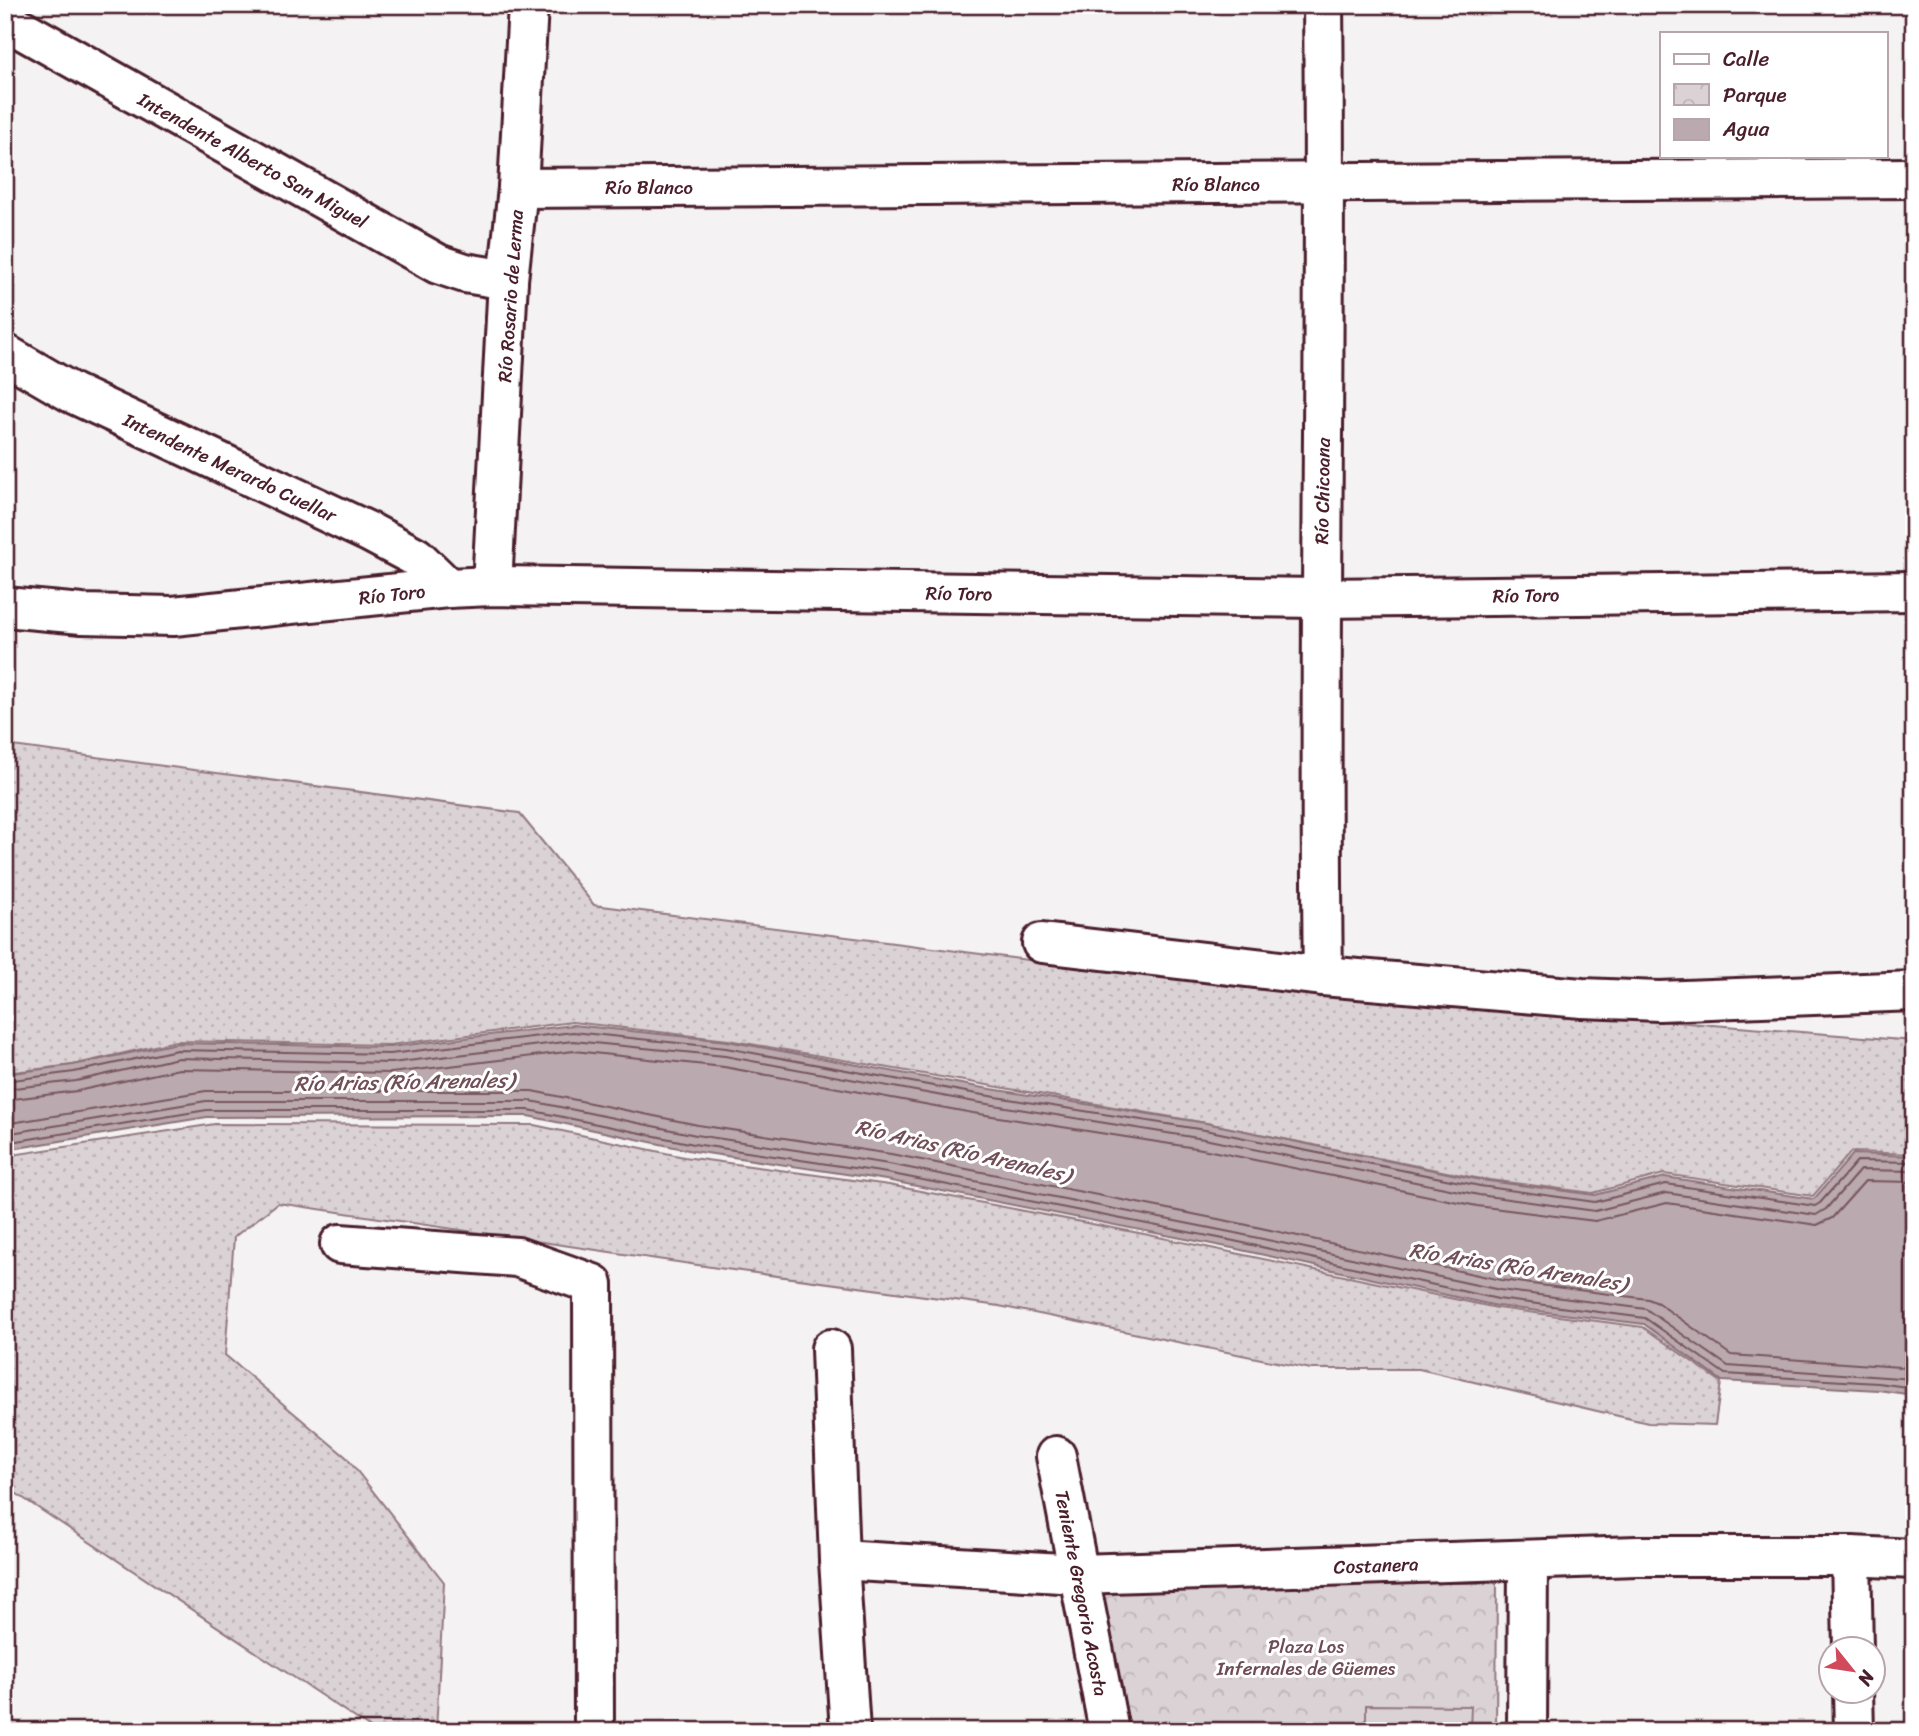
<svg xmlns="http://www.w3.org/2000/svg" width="1919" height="1736" font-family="Sriracha,sans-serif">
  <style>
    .grass { fill: url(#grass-dots); stroke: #927880; stroke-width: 2 }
    .park { fill: url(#park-crowns); stroke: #927880; stroke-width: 2 }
    .garden { fill: #dbd2d5; stroke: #927880; stroke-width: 2 }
    .water { fill: #baa9ae; stroke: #8d727a; stroke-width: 2 }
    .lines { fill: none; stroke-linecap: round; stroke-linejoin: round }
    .shore { stroke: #77565f; stroke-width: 2 }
    .minor-casing { stroke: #4a1f2b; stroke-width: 44 }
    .minor { stroke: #fff; stroke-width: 38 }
    .labels { text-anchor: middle; stroke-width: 6; stroke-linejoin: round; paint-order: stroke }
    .street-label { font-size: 19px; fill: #4a1f2b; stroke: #fff }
    .park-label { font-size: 19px; fill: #6e4c56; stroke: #fff }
    .water-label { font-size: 21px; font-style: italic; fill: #714f59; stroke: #fff }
  </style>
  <defs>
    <pattern id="grass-dots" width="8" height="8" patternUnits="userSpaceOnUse" patternTransform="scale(1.75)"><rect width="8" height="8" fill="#dbd2d5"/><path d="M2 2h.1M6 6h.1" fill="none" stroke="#bdb4b7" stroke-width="1.8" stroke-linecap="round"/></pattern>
    <pattern id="park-crowns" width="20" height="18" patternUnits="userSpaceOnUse" patternTransform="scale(1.75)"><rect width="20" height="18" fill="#dbd2d5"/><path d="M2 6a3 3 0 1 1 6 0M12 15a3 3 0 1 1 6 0" fill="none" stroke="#bdb4b7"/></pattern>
  </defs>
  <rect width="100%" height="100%" fill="#f4f2f2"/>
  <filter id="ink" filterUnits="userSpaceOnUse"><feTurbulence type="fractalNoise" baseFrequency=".0143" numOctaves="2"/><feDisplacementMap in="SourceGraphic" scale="14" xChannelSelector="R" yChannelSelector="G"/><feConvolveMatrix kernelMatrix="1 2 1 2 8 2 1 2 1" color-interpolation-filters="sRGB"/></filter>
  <g filter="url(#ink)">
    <g class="grass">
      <path d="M 5,745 L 519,813 L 594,905 L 1249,988 L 1914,1041 L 1914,1154 L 1851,1152 L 1813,1196 L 1664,1174 L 1593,1193 L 1481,1179 L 1206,1123 L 728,1040 L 572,1022 L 390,1045 L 176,1041 L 73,1065 L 5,1073 Z"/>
      <path d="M 215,1124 L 534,1125 L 684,1157 L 889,1185 L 1144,1234 L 1497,1308 L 1643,1327 L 1721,1382 L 1715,1425 L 1648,1423 L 1419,1369 L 1311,1369 L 999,1306 L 718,1268 L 278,1203 L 234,1237 L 225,1355 L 346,1457 L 444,1582 L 436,1731 L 375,1731 L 5,1486 L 5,1156 Z"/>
    </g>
    <path class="park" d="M 1101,1582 L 1497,1583 L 1496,1731 L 1130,1731 Z"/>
    <path class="garden" d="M 1366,1705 L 1471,1706 L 1470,1731 L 1366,1731 Z"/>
    <path class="water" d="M 573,1025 L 727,1041 L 978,1087 L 1206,1123 L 1481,1180 L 1595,1195 L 1665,1177 L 1814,1199 L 1853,1154 L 1914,1156 L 1914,1395 L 1878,1390 L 1722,1381 L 1644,1324 L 1497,1306 L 1232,1248 L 886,1180 L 693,1151 L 528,1116 L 207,1117 L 5,1150 L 5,1074 L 73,1065 L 177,1043 L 390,1047 Z"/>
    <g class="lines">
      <g class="shore">
        <path d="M 5,1081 L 74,1072 L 177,1050 L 390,1054 L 573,1032 L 726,1048 L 977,1094 L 1205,1130 L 1480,1186 L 1595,1202 L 1666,1184 L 1815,1206 L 1820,1203 L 1857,1161 L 1914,1162"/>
        <path d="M 5,1089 L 76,1081 L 178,1058 L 391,1063 L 573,1041 L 725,1056 L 975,1102 L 1204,1139 L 1479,1195 L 1595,1211 L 1666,1193 L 1816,1215 L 1826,1209 L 1860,1170 L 1914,1171"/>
        <path d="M 5,1100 L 77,1091 L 179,1069 L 391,1073 L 574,1051 L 724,1067 L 973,1113 L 1202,1149 L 1477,1206 L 1595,1221 L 1667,1203 L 1817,1225 L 1832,1218 L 1865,1181 L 1914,1182"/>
        <path d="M 5,1124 L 206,1091 L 532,1091 L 698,1125 L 891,1154 L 1238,1223 L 1501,1280 L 1648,1299 L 1658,1303 L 1731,1355 L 1914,1368"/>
        <path d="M 5,1134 L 206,1101 L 531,1101 L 696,1135 L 889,1164 L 1235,1233 L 1500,1290 L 1646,1309 L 1728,1366 L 1914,1379"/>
        <path d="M 5,1143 L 207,1110 L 529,1110 L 694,1144 L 887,1173 L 1234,1241 L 1498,1299 L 1645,1318 L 1725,1374 L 1878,1383 L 1914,1388"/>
      </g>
      <defs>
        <g id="minor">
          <path d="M 1323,5 C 1327,329 1318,653 1323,976"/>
          <path d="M 5,20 L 438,264 L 465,273 L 508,280"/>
          <path d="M 518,188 L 1914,178"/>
          <path d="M 5,354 L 72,393 L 369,532 L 416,557 L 448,588"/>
          <path d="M 492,586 L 508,280 L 518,188 L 528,5"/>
          <path d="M 5,607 L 82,614 L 173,616 L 448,588 L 492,586 L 1321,598 L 1914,591"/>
          <path d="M 1042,943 L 1323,976 L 1582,998 L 1659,1001 L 1914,991"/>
          <path d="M 340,1244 L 517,1257 L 593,1284 L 594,1731"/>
          <path d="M 831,1349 L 839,1560 L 850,1731"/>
          <path d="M 1056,1456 L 1109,1731"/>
          <path d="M 1851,1556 L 1853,1648"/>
          <path d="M 839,1560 L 1078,1574 L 1637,1556 L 1851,1556 L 1914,1559"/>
          <path d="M 1853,1690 L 1854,1731"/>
          <path d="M 1527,1731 L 1528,1561"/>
        </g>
      </defs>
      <use href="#minor" class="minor-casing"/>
      <use href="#minor" class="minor"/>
    </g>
  </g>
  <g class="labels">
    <g class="street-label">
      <text transform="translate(253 160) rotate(29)" y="7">Intendente Alberto San Miguel</text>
      <text x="1216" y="191">Río Blanco</text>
      <text x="649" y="194">Río Blanco</text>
      <text transform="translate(510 296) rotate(-86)" y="7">Río Rosario de Lerma</text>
      <text transform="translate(230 467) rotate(25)" y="7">Intendente Merardo Cuellar</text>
      <text transform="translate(1322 491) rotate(-89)" y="7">Río Chicoana</text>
      <text transform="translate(959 593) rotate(1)" y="7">Río Toro</text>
      <text transform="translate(392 594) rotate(-6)" y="7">Río Toro</text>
      <text transform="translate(1526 595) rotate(-1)" y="7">Río Toro</text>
      <text transform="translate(1376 1565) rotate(-2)" y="7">Costanera</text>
      <text transform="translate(1082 1593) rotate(79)" y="7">Teniente Gregorio Acosta</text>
    </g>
    <g class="park-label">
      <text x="1306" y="1653">Plaza Los<tspan x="1306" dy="22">Infernales de Güemes</tspan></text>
    </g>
    <g class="water-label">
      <text transform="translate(404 1082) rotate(-1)" y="7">Río Arias (Río Arenales)</text>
      <text transform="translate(963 1151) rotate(13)" y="7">Río Arias (Río Arenales)</text>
      <text transform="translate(1518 1267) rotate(9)" y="7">Río Arias (Río Arenales)</text>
    </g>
  </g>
  <rect width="1919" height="1736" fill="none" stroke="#fff" stroke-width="28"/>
  <rect x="14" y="14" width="1891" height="1708" fill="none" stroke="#4a1f2b" stroke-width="2.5" filter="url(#ink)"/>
  <rect x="1660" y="32" width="228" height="126" fill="#ffffff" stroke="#b7a5aa" stroke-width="2"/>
  <rect x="1674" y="54" width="35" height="10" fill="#ffffff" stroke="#b7a5aa" stroke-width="2"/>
  <text x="1723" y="66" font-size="21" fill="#4a1f2b">Calle</text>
  <rect x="1674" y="84" width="35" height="21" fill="url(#park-crowns)" stroke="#b7a5aa" stroke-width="2"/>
  <text x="1723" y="102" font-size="21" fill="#4a1f2b">Parque</text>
  <rect x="1674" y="119" width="35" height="21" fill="#baa9ae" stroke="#b7a5aa" stroke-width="2"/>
  <text x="1723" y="136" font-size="21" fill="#4a1f2b">Agua</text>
  <g transform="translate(1852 1670) rotate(120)"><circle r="33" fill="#ffffff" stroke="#b7a5aa" stroke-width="2"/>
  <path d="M0-5L12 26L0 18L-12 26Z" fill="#d1495b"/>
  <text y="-10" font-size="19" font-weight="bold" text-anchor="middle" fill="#4a1f2b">N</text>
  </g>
</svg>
